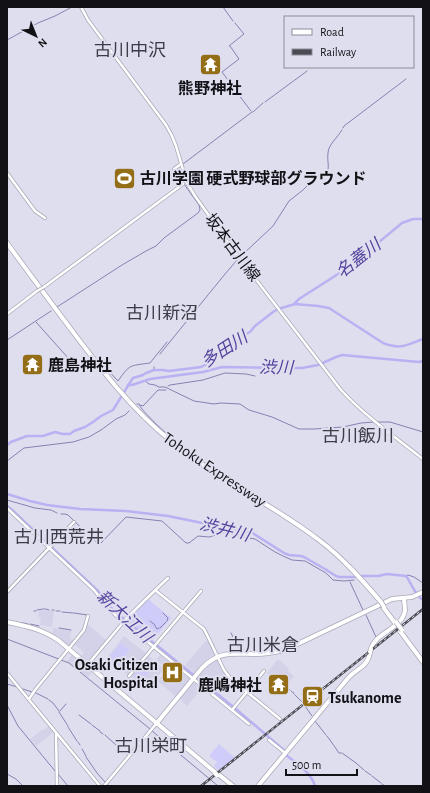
<svg xmlns="http://www.w3.org/2000/svg" width="430" height="793" font-family="'Alegreya Sans','Noto Sans JP',sans-serif">
  <style>
    .built { fill: #d4d2e9 }
    .green { fill: #cfccfa }
    .lines { fill: none; stroke-linecap: round; stroke-linejoin: round }
    .stream { stroke: #8682b1; stroke-width: 1 }
    .river { stroke: #b8b2f3; stroke-width: 2.5 }
    .secondary-casing { stroke: #aaa9b8; stroke-width: 4 }
    .highway-casing { stroke: #aaa9b8; stroke-width: 5.5 }
    .secondary { stroke: #fff; stroke-width: 2.5 }
    .highway { stroke: #fff; stroke-width: 4 }
    .rail-casing { stroke: #4b4b53; stroke-width: 2.5 }
    .rail { stroke: #dfdeee; stroke-width: 1; stroke-dasharray: 3; stroke-linecap: butt }
    .secondary-bridge-casing { stroke: #aaa9b8; stroke-width: 4; stroke-linecap: butt }
    .highway-bridge-casing { stroke: #aaa9b8; stroke-width: 5.5; stroke-linecap: butt }
    .secondary-bridge { stroke: #fff; stroke-width: 2.5 }
    .highway-bridge { stroke: #fff; stroke-width: 4 }
    .labels { text-anchor: middle; stroke-width: 4; stroke-linejoin: round; paint-order: stroke }
    .poi-label { font-size: 16px; font-weight: bold; fill: #111116; stroke: #dfdeee; text-anchor: start }
    .street-label { font-size: 16px; fill: #111116; stroke: #dfdeee }
    .water-label { font-size: 17px; font-style: italic; fill: #54429e; stroke: #dfdeee }
    .quarter-label { font-size: 18px; fill: #3d3d49; stroke: #dfdeee }
  </style>
  <rect width="100%" height="100%" fill="#dfdeee"/>
  <g class="built">
    <path d="M 44,610 L 54,611 L 52,627 L 40,625 L 41,617 L 38,617 L 39,611 Z"/>
    <path d="M 87,625 L 89,625 L 106,640 L 88,661 L 86,661 L 81,657 L 84,652 L 74,644 L 85,631 Z"/>
    <path d="M 53,628 L 71,631 L 70,639 L 76,640 L 69,648 L 59,641 L 60,637 L 52,635 Z"/>
    <path d="M 124,636 L 147,654 L 128,675 L 107,658 Z"/>
    <path d="M 208,640 L 216,656 L 195,673 L 185,665 L 205,642 Z"/>
    <path d="M 72,655 L 92,672 L 88,677 L 67,661 Z"/>
    <path d="M 148,655 L 164,669 L 146,690 L 131,676 Z"/>
    <path d="M 160,655 L 189,678 L 190,680 L 176,697 L 158,681 L 167,669 L 156,660 Z"/>
    <path d="M 278,659 L 289,669 L 288,671 L 294,676 L 286,687 L 274,678 L 267,673 Z"/>
    <path d="M 217,660 L 218,660 L 227,676 L 216,690 L 199,676 L 207,667 Z"/>
    <path d="M 193,683 L 195,683 L 202,688 L 187,706 L 180,699 Z"/>
    <path d="M 49,726 L 54,732 L 36,746 L 30,739 L 43,729 L 44,730 Z"/>
  </g>
  <g class="green">
    <path d="M 148,599 L 171,618 L 153,640 L 127,620 Z"/>
    <path d="M 121,643 L 130,650 L 117,664 L 109,657 Z"/>
    <path d="M 144,663 L 152,669 L 140,683 L 133,676 Z"/>
    <path d="M 219,744 L 235,758 L 223,767 L 218,763 L 223,768 L 219,771 L 214,766 L 217,762 L 209,756 Z"/>
  </g>
  <g class="lines">
    <g class="stream">
      <path d="M 223,7 L 233,21"/>
      <path d="M 7,40 L 38,23 L 55,16 L 72,7"/>
      <path d="M 229,46 L 244,34 L 235,23"/>
      <path d="M 230,46 L 239,59 L 222,72 L 231,84"/>
      <path d="M 232,86 L 251,111"/>
      <path d="M 265,102 L 307,71"/>
      <path d="M 253,112 L 263,103"/>
      <path d="M 343,128 L 344,126 L 406,79"/>
      <path d="M 183,164 L 252,112"/>
      <path d="M 240,257 L 273,226 L 289,201 L 303,190 L 316,177 L 328,170 C 329,165 327,159 328,153 C 328,145 338,137 342,130"/>
      <path d="M 57,307 L 122,265 L 146,251 L 156,246 L 164,238 L 198,213 L 200,210 L 199,205 L 184,184"/>
      <path d="M 36,322 L 69,359 L 97,366"/>
      <path d="M 7,340 L 51,311"/>
      <path d="M 160,354 L 225,274 L 238,259"/>
      <path d="M 102,367 L 106,368 L 118,381 C 130,364 129,366 150,363 L 167,342"/>
      <path d="M 154,367 L 154,370"/>
      <path d="M 145,381 L 149,384 L 155,385 L 159,387 L 165,387 L 194,401 L 214,404 L 221,403 L 240,404 L 249,410 L 272,417 L 299,429 L 314,429 L 343,427 L 361,423 L 374,422"/>
      <path d="M 168,386 L 170,385 L 203,380 L 225,373 L 246,374 L 255,376"/>
      <path d="M 137,404 L 139,404 C 142,411 150,417 155,423 C 176,443 200,461 225,476"/>
      <path d="M 140,405 L 143,406 L 158,390 L 166,390"/>
      <path d="M 377,422 L 390,422 L 423,432"/>
      <path d="M 7,461 L 24,448 L 73,442 L 89,437 L 101,430 L 116,419 L 125,415 L 129,411"/>
      <path d="M 7,500 L 35,508 L 51,510 L 57,513"/>
      <path d="M 61,514 L 65,514 L 68,515 L 98,544"/>
      <path d="M 96,542 L 101,543 L 126,517 L 162,521 L 186,543 L 189,543 L 198,536 L 209,537 L 226,532 L 242,537 L 255,539 L 275,552 L 283,556 L 292,560 L 305,561 L 326,573 L 333,580 L 344,581 L 354,580"/>
      <path d="M 406,576 L 408,575 L 414,577 L 423,583"/>
      <path d="M 350,582 L 363,610"/>
      <path d="M 44,609 L 45,609"/>
      <path d="M 46,609 L 49,610"/>
      <path d="M 37,610 L 43,609"/>
      <path d="M 52,610 L 54,610"/>
      <path d="M 34,611 L 36,611"/>
      <path d="M 56,611 L 60,611"/>
      <path d="M 62,612 L 73,613"/>
      <path d="M 74,613 L 87,615"/>
      <path d="M 163,613 L 168,618 L 167,621"/>
      <path d="M 366,615 L 376,637"/>
      <path d="M 150,621 L 154,624 L 157,629 L 159,628"/>
      <path d="M 20,623 L 23,623"/>
      <path d="M 24,623 L 28,624"/>
      <path d="M 30,624 L 39,626"/>
      <path d="M 59,628 L 71,630"/>
      <path d="M 160,628 L 166,622"/>
      <path d="M 231,633 L 234,639"/>
      <path d="M 7,639 L 69,663 L 150,729"/>
      <path d="M 235,640 L 240,651"/>
      <path d="M 7,684 L 17,687"/>
      <path d="M 287,688 L 290,690"/>
      <path d="M 23,689 L 32,692"/>
      <path d="M 291,691 L 292,692"/>
      <path d="M 34,692 L 48,699"/>
      <path d="M 293,692 L 294,694"/>
      <path d="M 295,695 L 303,703"/>
      <path d="M 49,700 L 53,703 L 59,711"/>
      <path d="M 7,705 L 18,726 L 55,771"/>
      <path d="M 305,706 L 312,716"/>
      <path d="M 60,711 L 66,704"/>
      <path d="M 59,712 L 68,726"/>
      <path d="M 79,715 L 91,724"/>
      <path d="M 315,721 L 326,735"/>
      <path d="M 92,725 L 100,731"/>
      <path d="M 68,727 L 77,741"/>
      <path d="M 152,731 L 218,786"/>
      <path d="M 100,732 L 103,734"/>
      <path d="M 105,735 L 116,745"/>
      <path d="M 327,736 L 330,740"/>
      <path d="M 330,740 L 339,753 L 341,753"/>
      <path d="M 78,742 L 80,745"/>
      <path d="M 117,746 L 128,755"/>
      <path d="M 82,749 L 86,756"/>
      <path d="M 342,753 L 356,763 L 364,770"/>
      <path d="M 86,757 L 97,773 L 105,782"/>
      <path d="M 365,771 L 371,775"/>
      <path d="M 7,774 L 16,779 L 23,786"/>
      <path d="M 58,774 L 68,786"/>
      <path d="M 372,776 L 381,783"/>
      <path d="M 107,784 L 109,786"/>
      <path d="M 382,784 L 385,786"/>
    </g>
    <g class="river">
      <path d="M 295,303 L 299,299 L 349,267 L 402,223 L 413,219 L 423,219"/>
      <path d="M 128,385 L 132,385 L 150,379 L 203,372 L 222,367 L 288,368 L 302,368 L 318,365 L 336,357 L 342,355 L 419,362 L 423,361"/>
      <path d="M 7,445 L 11,442 L 27,436 L 43,436 L 55,432 L 63,434 L 70,434 L 74,431 L 85,427 L 93,422 L 101,416 L 113,410 L 131,381 L 133,378 L 143,375 L 146,373 L 154,370 L 163,370 L 169,371 L 201,367 L 207,364 L 225,347 L 230,345 L 241,337 L 250,332 L 255,326 L 273,312 L 278,309 L 295,304 L 318,306 L 329,308 L 383,343 C 401,350 406,345 423,339"/>
      <path d="M 7,494 L 30,501 L 47,505 L 80,509 L 126,511 L 168,516 L 222,527 L 242,532 L 251,532 L 284,553 L 289,555 L 301,556 L 304,557 L 325,569 L 336,576 L 339,577 L 355,577 L 359,576 L 378,576 L 387,574 L 406,576 C 412,584 414,594 423,600"/>
      <path d="M 7,506 L 11,509 L 98,591 L 108,605 L 119,615 L 236,709 L 285,751"/>
      <path d="M 286,754 L 286,755 C 296,763 311,772 315,786"/>
    </g>
    <defs>
      <g id="secondary">
        <path d="M 81,7 L 88,20 L 166,125 L 172,136 L 176,146 L 184,173 L 187,183 L 195,196 L 237,255 L 341,390 C 366,417 395,437 423,459"/>
        <path d="M 7,173 L 35,211 L 45,218"/>
        <path d="M 44,287 L 183,184 L 183,181 L 174,169 L 181,164"/>
        <path d="M 7,314 L 37,291"/>
        <path d="M 7,508 L 94,590 L 110,610 L 122,621 L 249,724"/>
        <path d="M 155,590 L 204,629 L 209,639 L 224,670 L 230,678 L 280,719"/>
        <path d="M 7,592 L 74,522"/>
        <path d="M 89,666 L 89,663 L 126,619 L 144,601 L 168,578"/>
        <path d="M 7,673 L 100,786"/>
        <path d="M 129,676 L 201,591"/>
        <path d="M 29,699 L 35,690 L 84,630 L 88,616"/>
        <path d="M 232,710 L 264,671"/>
        <path d="M 56,734 L 57,786"/>
        <path d="M 269,740 L 285,753"/>
        <path d="M 104,786 L 156,724"/>
      </g>
      <g id="highway">
        <path d="M 7,243 C 28,272 49,300 70,328 C 101,369 131,409 171,441 C 217,479 272,504 319,540 C 343,558 362,580 381,602"/>
        <path d="M 383,607 L 395,623"/>
        <path d="M 7,622 C 27,626 41,629 58,640 L 216,773"/>
        <path d="M 400,631 L 423,662"/>
        <path d="M 371,649 C 375,632 403,629 405,610 C 405,606 404,602 404,598"/>
        <path d="M 156,724 L 202,668 C 220,650 233,654 257,654 C 267,654 276,652 285,650 L 392,599 L 412,597 L 423,592"/>
        <path d="M 218,774 L 233,786"/>
        <path d="M 258,786 L 349,677 C 359,667 368,667 370,652"/>
      </g>
    </defs>
    <use href="#secondary" class="secondary-casing"/>
    <use href="#highway" class="highway-casing"/>
    <use href="#secondary" class="secondary"/>
    <use href="#highway" class="highway"/>
    <defs>
      <path id="rail" d="M 201,786 L 423,609"/>
    </defs>
    <use href="#rail" class="rail-casing"/>
    <use href="#rail" class="rail"/>
    <defs>
      <path id="secondary-bridge" d="M 37,291 L 44,287"/>
      <g id="highway-bridge">
        <path d="M 381,602 L 384,607"/>
        <path d="M 396,622 L 402,630"/>
        <path d="M 370,652 L 371,649"/>
        <path d="M 215,773 L 217,775"/>
      </g>
    </defs>
    <use href="#secondary-bridge" class="secondary-bridge-casing"/>
    <use href="#highway-bridge" class="highway-bridge-casing"/>
    <use href="#secondary-bridge" class="secondary-bridge"/>
    <use href="#highway-bridge" class="highway-bridge"/>
  </g>
  <defs>
    <symbol id="temple-square" viewBox="-11 -11 22 22"><rect x="-9" y="-9" width="18" height="18" rx="4" fill="#936e16" stroke="#dfdeee"/><path d="M0-6L5-2H3V0L6.5 2.5H4V6H1.5V3h-3V6H-4V2.5H-6.5L-3 0V-2H-5Z" fill="#fff"/></symbol>
    <symbol id="stadium-square" viewBox="-11 -11 22 22"><rect x="-9" y="-9" width="18" height="18" rx="4" fill="#936e16" stroke="#dfdeee"/><path d="M0-5a6.5 5 0 1 0 0 10a6.5 5 0 1 0 0-10ZM-3.5-1.8h7v3.6h-7Z" fill="#fff"/></symbol>
    <symbol id="hospital-square" viewBox="-11 -11 22 22"><rect x="-9" y="-9" width="18" height="18" rx="4" fill="#936e16" stroke="#dfdeee"/><path d="M-5-5h3v3.5h4V-5h3V5h-3V1.5h-4V5h-3Z" fill="#fff"/></symbol>
    <symbol id="station-square" viewBox="-11 -11 22 22"><rect x="-9" y="-9" width="18" height="18" rx="4" fill="#936e16" stroke="#dfdeee"/><path d="M-3-6H3Q5-6 5-4V2Q5 4 3 4L4.5 6H3L1.5 4h-3L-3 6H-4.5L-3 4Q-5 4-5 2V-4Q-5-6-3-6ZM-3.5-4v3h7v-3ZM-3.5 1v1.5H-2V1ZM2 1v1.5H3.5V1Z" fill="#fff"/></symbol>
  </defs>
  <g fill-rule="evenodd">
    <use href="#temple-square" x="198" y="52" width="25" height="25"/>
    <use href="#stadium-square" x="112" y="166" width="25" height="25"/>
    <use href="#temple-square" x="20" y="352" width="25" height="25"/>
    <use href="#hospital-square" x="160" y="660" width="25" height="25"/>
    <use href="#temple-square" x="266" y="672" width="25" height="25"/>
    <use href="#station-square" x="300" y="684" width="25" height="25"/>
  </g>
  <g class="labels">
    <g class="poi-label">
      <text x="210" y="94" text-anchor="middle">熊野神社</text>
      <text x="140" y="184">古川学園 硬式野球部グラウンド</text>
      <text x="48" y="371">鹿島神社</text>
      <text x="158" y="670" text-anchor="end">Osaki Citizen<tspan x="158" dy="18">Hospital</tspan></text>
      <text x="262" y="691" text-anchor="end">鹿嶋神社</text>
      <text x="328" y="703">Tsukanome</text>
    </g>
    <g class="street-label">
      <text transform="translate(233 247) rotate(53)" y="6">坂本古川線</text>
      <text transform="translate(215 469) rotate(34)" y="6">Tohoku Expressway</text>
    </g>
    <g class="water-label">
      <text transform="translate(358 258) rotate(-38)" y="6">名蓋川</text>
      <text transform="translate(224 349) rotate(-33)" y="6">多田川</text>
      <text transform="translate(276 367) rotate(1)" y="6">渋川</text>
      <text transform="translate(225 529) rotate(14)" y="6">渋井川</text>
      <text transform="translate(125 616) rotate(43)" y="6">新大江川</text>
    </g>
    <g class="quarter-label">
      <text x="130" y="56">古川中沢</text>
      <text x="162" y="319">古川新沼</text>
      <text x="358" y="442">古川飯川</text>
      <text x="59" y="543">古川西荒井</text>
      <text x="263" y="651">古川米倉</text>
      <text x="151" y="752">古川栄町</text>
    </g>
  </g>
  <rect width="430" height="793" fill="none" stroke="#111116" stroke-width="16"/>
  <rect x="284" y="16" width="130" height="52" fill="#dfdeee" stroke="#8d8c98"/>
  <rect x="292" y="29" width="20" height="6" fill="#ffffff" stroke="#8d8c98"/>
  <text x="320" y="36" font-size="12" fill="#111116">Road</text>
  <rect x="292" y="49" width="20" height="6" fill="#4b4b53" stroke="#8d8c98"/>
  <text x="320" y="56" font-size="12" fill="#111116">Railway</text>
  <g transform="translate(36 36) rotate(137)" stroke="#dfdeee" stroke-width="3" paint-order="stroke">
  <path d="M0-3L7 15L0 10L-7 15Z" fill="#111116"/>
  <text y="-6" font-size="11" font-weight="bold" text-anchor="middle" fill="#111116">N</text>
  </g>
  <path d="M286 769v6h71v-6" fill="none" stroke="#111116" stroke-width="2"/>
  <text x="292" y="769" font-size="12" fill="#111116" stroke="#dfdeee" stroke-width="3" paint-order="stroke">500 m</text>
</svg>
